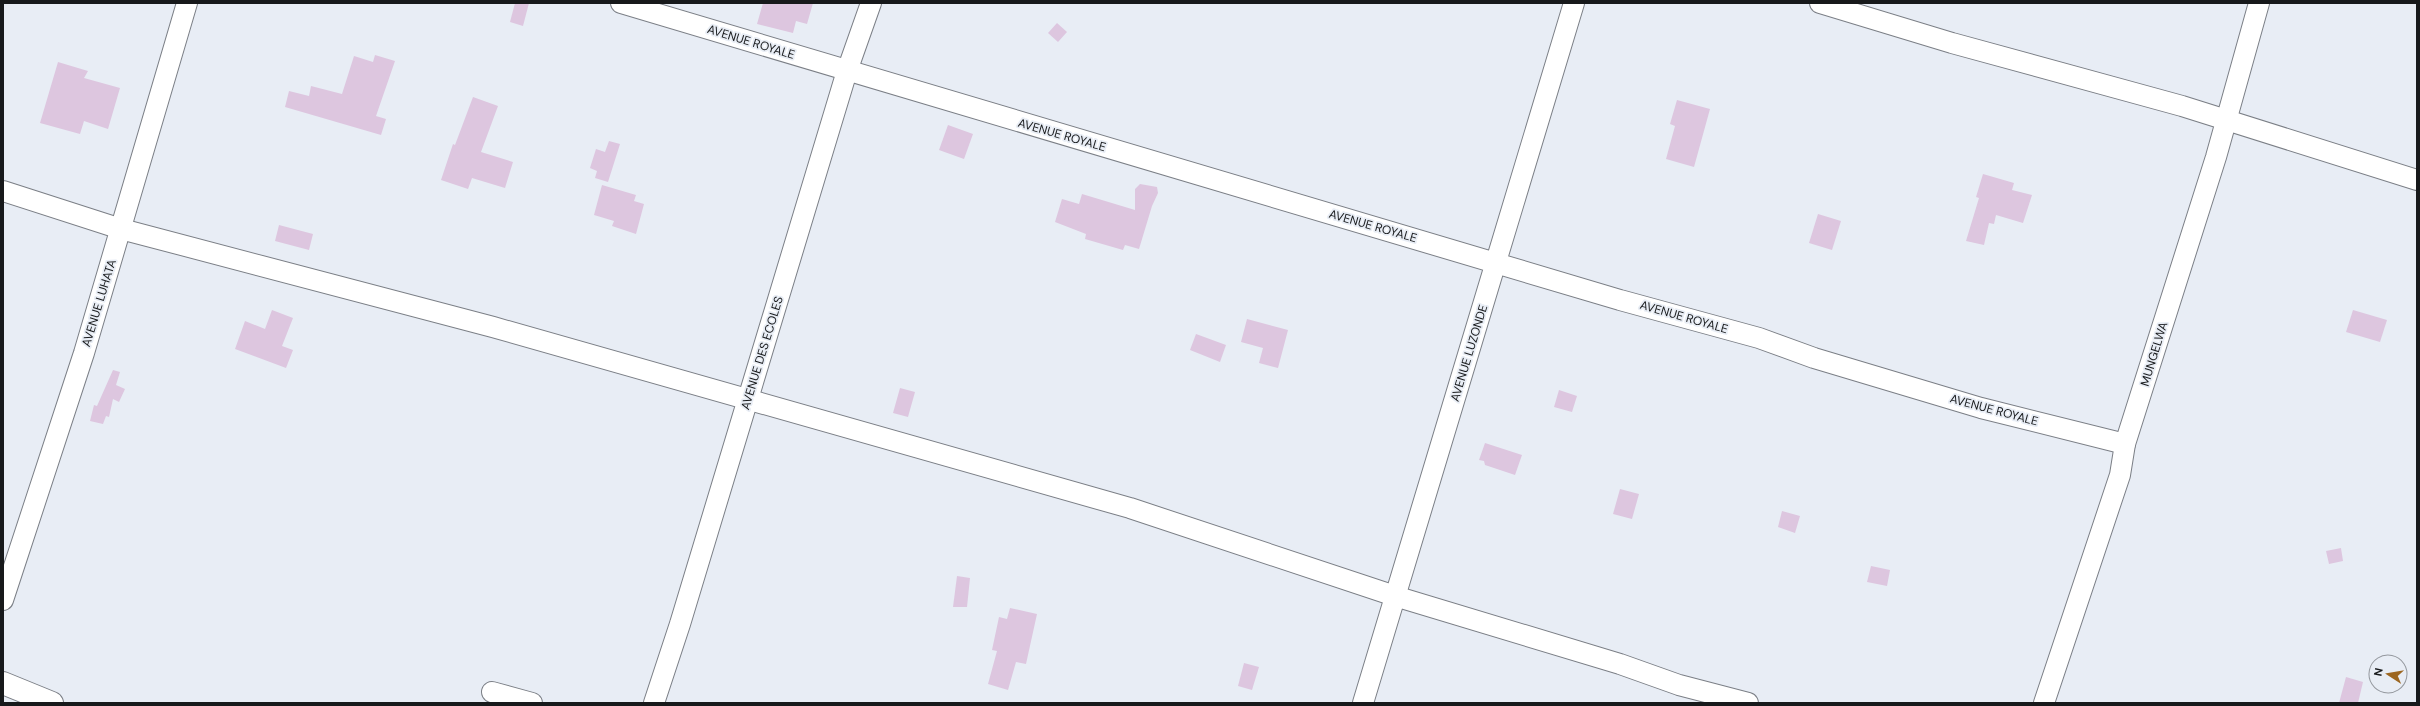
<svg xmlns="http://www.w3.org/2000/svg" width="2420" height="706" font-family="'DM Sans',sans-serif">
  <style>
    .building { fill: #ddc6df }
    .lines { fill: none; stroke-linecap: round; stroke-linejoin: round }
    .minor-casing { stroke: #7b7f86; stroke-width: 22 }
    .tertiary-casing { stroke: #7b7f86; stroke-width: 24 }
    .minor { stroke: #fff; stroke-width: 20 }
    .tertiary { stroke: #fff; stroke-width: 22 }
    .labels { text-anchor: middle; stroke-width: 3.5; stroke-linejoin: round; paint-order: stroke }
    .street-label { font-size: 12px; fill: #17191b; stroke: #e8edf5 }
  </style>
  <rect width="100%" height="100%" fill="#e8edf5"/>
  <g class="building">
    <path d="M 515,3 L 529,3 L 523,26 L 510,22 Z"/>
    <path d="M 763,3 L 813,3 L 807,24 L 796,21 L 793,33 L 757,24 Z"/>
    <path d="M 1057,23 L 1067,32 L 1058,42 L 1048,33 Z"/>
    <path d="M 375,55 L 395,61 L 376,116 L 386,119 L 381,135 L 285,107 L 289,91 L 309,96 L 311,86 L 342,94 L 354,56 L 373,62 Z"/>
    <path d="M 58,62 L 88,71 L 84,78 L 120,88 L 108,129 L 84,121 L 80,134 L 40,123 Z"/>
    <path d="M 473,97 L 498,106 L 481,152 L 513,162 L 505,188 L 472,178 L 468,189 L 441,180 L 453,144 L 455,145 Z"/>
    <path d="M 1677,100 L 1710,109 L 1694,167 L 1666,159 L 1675,126 L 1670,124 Z"/>
    <path d="M 948,125 L 973,134 L 964,159 L 939,150 Z"/>
    <path d="M 609,141 L 620,144 L 608,182 L 595,178 L 597,171 L 590,168 L 596,149 L 605,152 Z"/>
    <path d="M 1983,174 L 2014,183 L 2012,190 L 2032,195 L 2023,223 L 1996,215 L 1994,224 L 1989,223 L 1984,245 L 1966,241 L 1979,198 L 1976,197 Z"/>
    <path d="M 1140,184 L 1157,187 L 1158,193 L 1152,206 L 1139,249 L 1125,245 L 1123,250 L 1085,239 L 1086,234 L 1055,222 L 1062,199 L 1079,204 L 1082,194 L 1135,210 L 1135,189 Z"/>
    <path d="M 602,185 L 636,195 L 634,201 L 644,204 L 636,234 L 612,226 L 614,221 L 594,215 Z"/>
    <path d="M 1818,214 L 1841,221 L 1832,250 L 1809,243 Z"/>
    <path d="M 279,225 L 313,234 L 309,250 L 275,241 Z"/>
    <path d="M 272,310 L 293,318 L 282,346 L 293,350 L 286,368 L 235,349 L 245,321 L 265,329 Z"/>
    <path d="M 2353,310 L 2387,320 L 2380,342 L 2346,332 Z"/>
    <path d="M 1247,319 L 1288,330 L 1278,368 L 1259,363 L 1263,348 L 1241,342 Z"/>
    <path d="M 1196,334 L 1226,345 L 1220,362 L 1190,350 Z"/>
    <path d="M 113,370 L 120,372 L 116,385 L 125,389 L 119,402 L 113,399 L 109,417 L 106,416 L 103,424 L 90,421 L 94,405 L 97,406 Z"/>
    <path d="M 900,388 L 915,392 L 908,417 L 893,413 Z"/>
    <path d="M 1559,390 L 1577,396 L 1572,412 L 1554,407 Z"/>
    <path d="M 1485,443 L 1522,455 L 1515,475 L 1485,465 L 1484,461 L 1479,460 Z"/>
    <path d="M 1620,489 L 1639,494 L 1632,519 L 1613,514 Z"/>
    <path d="M 1782,511 L 1800,516 L 1795,533 L 1778,527 Z"/>
    <path d="M 2341,548 L 2343,561 L 2329,564 L 2326,551 Z"/>
    <path d="M 1871,566 L 1890,570 L 1887,586 L 1867,582 Z"/>
    <path d="M 957,576 L 970,578 L 967,607 L 953,607 Z"/>
    <path d="M 1010,608 L 1037,614 L 1026,664 L 1016,662 L 1008,690 L 988,684 L 997,651 L 992,650 L 999,617 L 1007,619 Z"/>
    <path d="M 1244,663 L 1259,667 L 1252,690 L 1238,686 Z"/>
    <path d="M 2346,677 L 2363,682 L 2358,703 L 2339,703 Z"/>
  </g>
  <g class="lines">
    <defs>
      <g id="minor">
        <path d="M 621,3 L 1620,300 L 1759,338 L 1814,358 L 1981,408 L 2125,444"/>
        <path d="M 1820,3 L 1952,43 L 2182,106 L 2417,180"/>
        <path d="M 3,191 L 121,229 L 493,327 L 1130,508 L 1398,597 L 1620,664 L 1679,685 L 1748,703"/>
        <path d="M 3,600 L 84,353 L 187,3"/>
        <path d="M 492,692 L 532,703"/>
        <path d="M 654,703 L 680,624 L 847,71 L 871,3"/>
        <path d="M 1363,703 L 1574,3"/>
        <path d="M 2044,703 L 2120,475 L 2125,444 L 2216,157 L 2259,3"/>
      </g>
      <path id="tertiary" d="M 3,683 L 52,703"/>
    </defs>
    <use href="#minor" class="minor-casing"/>
    <use href="#tertiary" class="tertiary-casing"/>
    <use href="#minor" class="minor"/>
    <use href="#tertiary" class="tertiary"/>
  </g>
  <g class="labels">
    <g class="street-label">
      <text transform="translate(751 42) rotate(17)" y="4">AVENUE ROYALE</text>
      <text transform="translate(1062 135) rotate(16)" y="4">AVENUE ROYALE</text>
      <text transform="translate(1373 226) rotate(16)" y="4">AVENUE ROYALE</text>
      <text transform="translate(99 303) rotate(-73)" y="4">AVENUE LUHATA</text>
      <text transform="translate(1684 317) rotate(16)" y="4">AVENUE ROYALE</text>
      <text transform="translate(762 353) rotate(-73)" y="4">AVENUE DES ECOLES</text>
      <text transform="translate(1469 353) rotate(-73)" y="4">AVENUE LUZONDE</text>
      <text transform="translate(2154 354) rotate(-73)" y="4">MUNGELWA</text>
      <text transform="translate(1994 410) rotate(15)" y="4">AVENUE ROYALE</text>
    </g>
  </g>
  <rect width="2420" height="706" fill="none" stroke="#17191b" stroke-width="8"/>
  <g transform="translate(2388 674) rotate(282)"><circle r="19" fill="#e8edf5" stroke="#94989e"/>
  <path d="M0-3L7 15L0 10L-7 15Z" fill="#9c6620"/>
  <text y="-6" font-size="11" font-weight="bold" text-anchor="middle" fill="#17191b">N</text>
  </g>
</svg>
